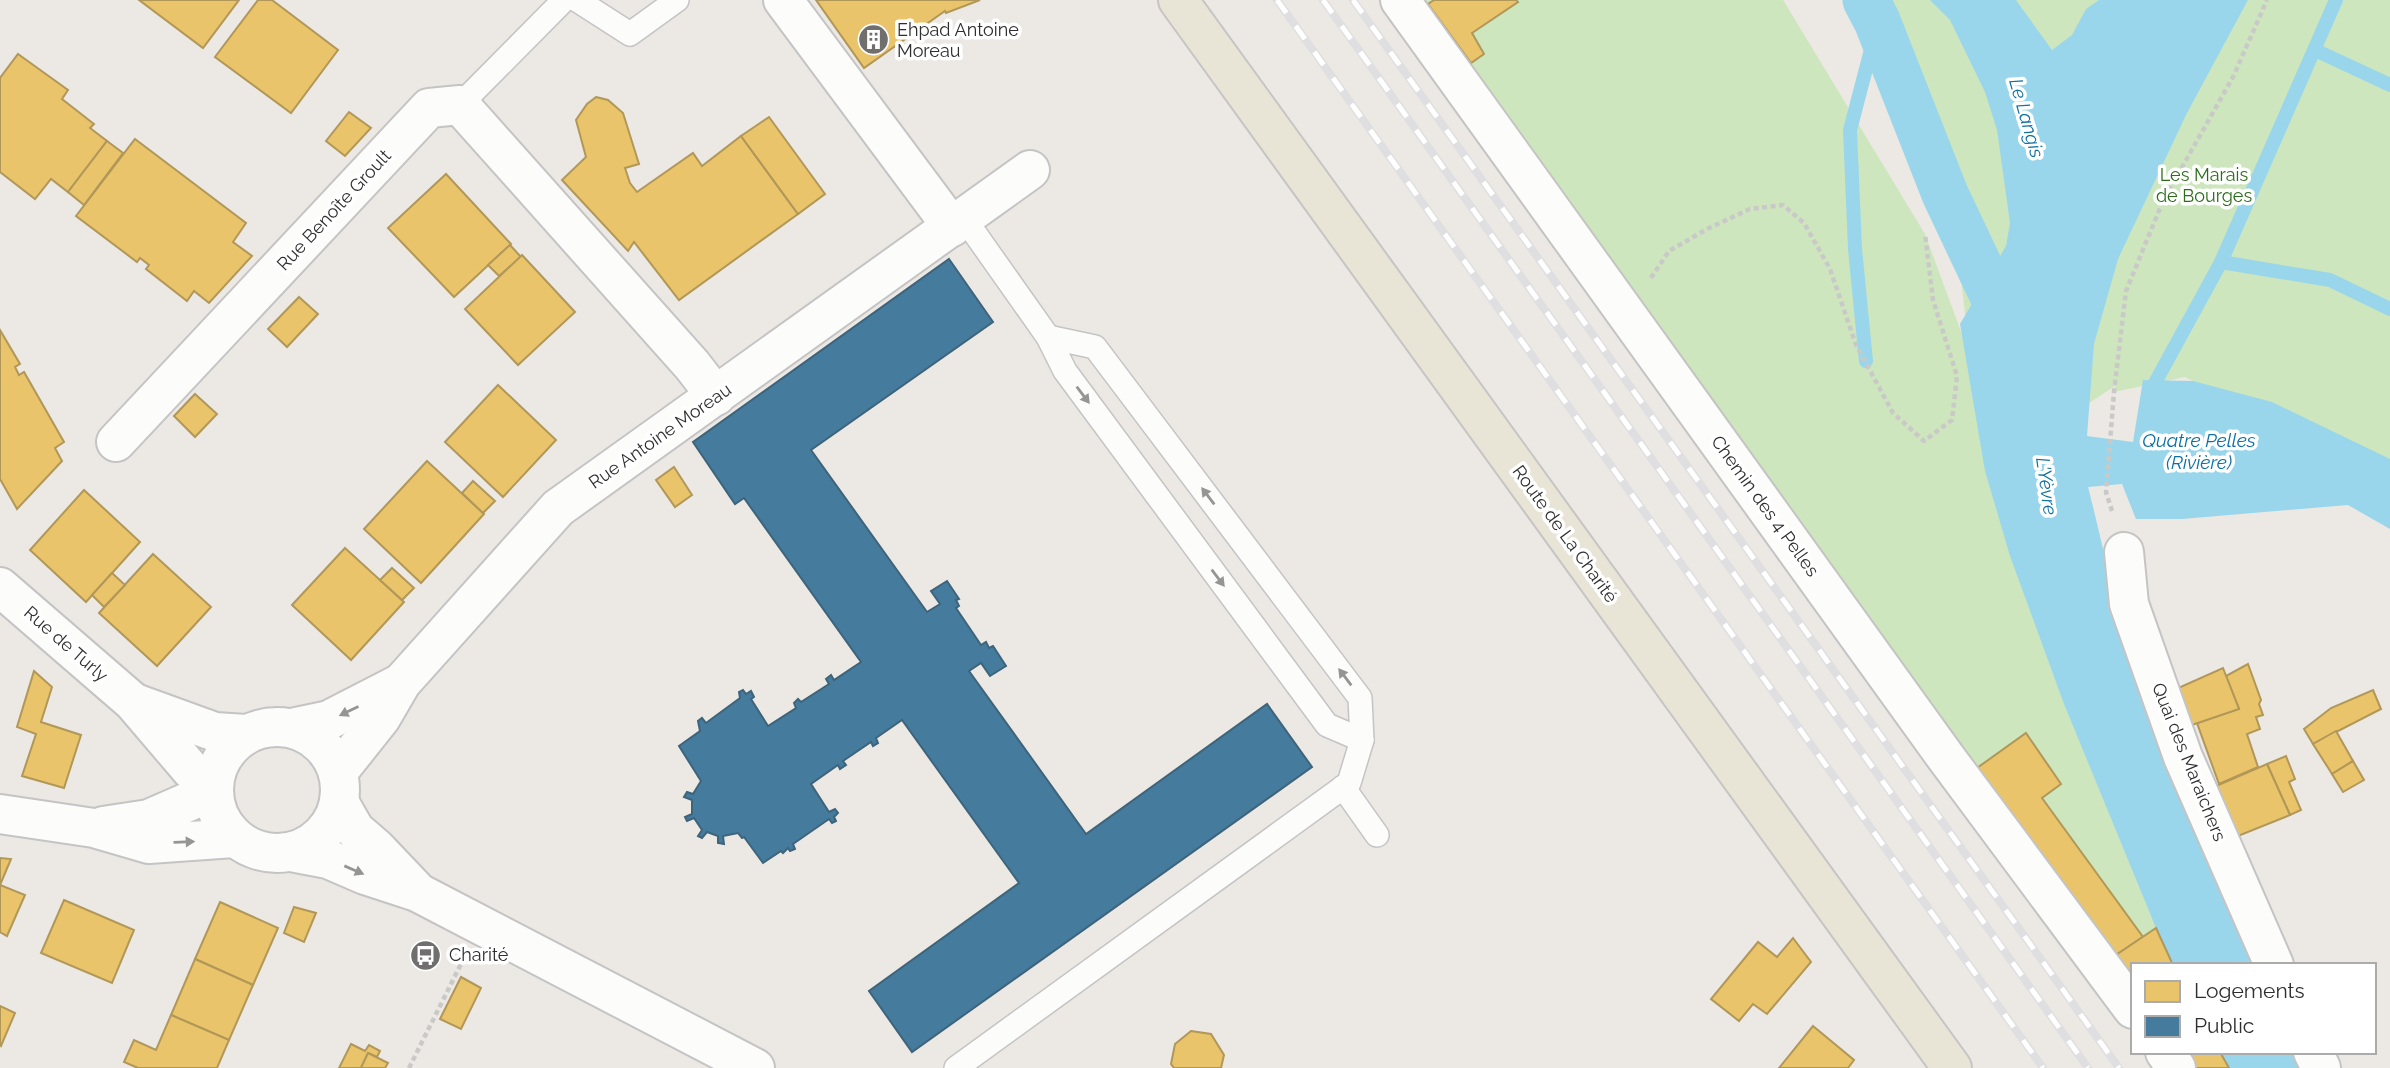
<svg xmlns="http://www.w3.org/2000/svg" width="2390" height="1068" font-family="Raleway,sans-serif">
  <style>
    .green { fill: #cee6be }
    .water { fill: #99d6ec }
    .homes { fill: #e9c46a; stroke: #b19758; stroke-width: 2 }
    .public { fill: #457b9d; stroke: #3e647c; stroke-width: 2 }
    .lines { fill: none; stroke-linecap: round; stroke-linejoin: round }
    .stream { stroke: #99d6ec; stroke-width: 14 }
    .canal { stroke: #99d6ec; stroke-width: 47 }
    .lane-casing { stroke: #c5c4c5; stroke-width: 26 }
    .street-casing { stroke: #c5c4c5; stroke-width: 42 }
    .secondary-casing { stroke: #c5c4c5; stroke-width: 42 }
    .primary-casing { stroke: #c6c5c4; stroke-width: 42 }
    .path { stroke: #c9c9c8; stroke-width: 4.5; stroke-dasharray: 5 3.5; stroke-linecap: butt }
    .lane { stroke: #fcfcfb; stroke-width: 23 }
    .street { stroke: #fcfcfb; stroke-width: 38 }
    .secondary { stroke: #fcfcfb; stroke-width: 38 }
    .primary { stroke: #e8e4d6; stroke-width: 38 }
    .rail-casing { stroke: #dfdfe1; stroke-width: 8 }
    .rail { stroke: #fff; stroke-width: 5; stroke-dasharray: 16; stroke-linecap: butt }
    .oneway { fill: #959594 }
    .labels { text-anchor: middle; stroke-width: 7; stroke-linejoin: round; paint-order: stroke }
    .poi-label { font-size: 18px; fill: #2e2e2e; stroke: #fff; text-anchor: start }
    .park-label { font-size: 18px; fill: #2c6e1b; stroke: #fff }
    .street-label { font-size: 18px; fill: #2e2e2e; stroke: #fff }
    .water-label { font-size: 19px; font-style: italic; fill: #0d6fa3; stroke: #fff }
  </style>
  <rect width="100%" height="100%" fill="#ece8e4"/>
  <path class="green" d="M 1419,0 L 1783,0 L 1925,234 L 1970,356 L 1956,236 L 1850,0 L 2390,0 L 2390,494 L 2347,460 L 2185,377 L 2114,392 L 2115,386 L 2007,457 L 2192,965 L 2133,965 L 2133,993 Z"/>
  <g class="water">
    <path d="M 1930,0 L 2016,0 L 2052,50 L 2072,35 L 2086,9 L 2099,0 L 2248,0 L 2187,113 L 2118,259 L 2094,344 L 2087,436 L 2133,442 L 2143,380 L 2193,381 L 2272,402 L 2390,459 L 2390,529 L 2348,505 L 2182,519 L 2136,519 L 2122,484 L 2088,487 C 2108,564 2122,644 2148,720 C 2178,804 2219,884 2255,965 L 2173,965 L 2156,928 L 2064,704 L 2010,556 L 1985,471 L 1960,324 L 2006,246 L 2010,223 L 1997,130 L 1985,92 L 1950,20 Z"/>
    <path d="M 2220,1052 L 2295,1052 L 2303,1068 L 2229,1068 Z"/>
  </g>
  <g class="homes">
    <path d="M 139,0 L 239,0 L 203,48 Z"/>
    <path d="M 258,0 L 272,0 L 338,50 L 291,113 L 215,57 Z"/>
    <path d="M 816,0 L 980,0 L 946,13 L 945,11 L 864,68 Z"/>
    <path d="M 1434,0 L 1516,0 L 1518,2 L 1472,33 L 1484,54 L 1471,63 L 1428,4 Z"/>
    <path d="M 18,54 L 68,90 L 62,99 L 94,124 L 90,128 L 107,141 L 68,192 L 51,179 L 35,199 L 0,172 L 0,78 Z"/>
    <path d="M 596,97 L 608,100 L 623,113 L 639,164 L 625,168 L 630,183 L 637,192 L 693,153 L 702,166 L 741,136 L 798,214 L 679,300 L 634,242 L 628,251 L 562,180 L 586,157 L 576,120 L 587,104 Z"/>
    <path d="M 349,112 L 371,128 L 345,156 L 326,141 Z"/>
    <path d="M 769,117 L 825,194 L 798,214 L 741,136 Z"/>
    <path d="M 135,139 L 246,223 L 233,242 L 252,256 L 209,303 L 194,291 L 187,301 L 146,269 L 149,265 L 140,258 L 137,262 L 76,216 Z"/>
    <path d="M 107,141 L 123,153 L 84,205 L 68,192 Z"/>
    <path d="M 446,174 L 511,244 L 454,297 L 388,228 Z"/>
    <path d="M 510,245 L 521,257 L 499,276 L 488,265 Z"/>
    <path d="M 522,255 L 575,312 L 518,365 L 465,309 Z"/>
    <path d="M 299,297 L 318,314 L 287,347 L 268,329 Z"/>
    <path d="M 0,330 L 20,364 L 15,367 L 19,375 L 24,372 L 64,442 L 55,448 L 62,461 L 17,509 L 0,479 Z"/>
    <path d="M 498,385 L 556,440 L 503,497 L 445,442 Z"/>
    <path d="M 195,394 L 217,414 L 195,437 L 174,416 Z"/>
    <path d="M 427,461 L 484,514 L 421,583 L 364,529 Z"/>
    <path d="M 674,467 L 692,495 L 675,507 L 656,480 Z"/>
    <path d="M 473,481 L 495,501 L 483,513 L 462,493 Z"/>
    <path d="M 84,490 L 140,542 L 86,602 L 30,550 Z"/>
    <path d="M 345,548 L 404,602 L 351,660 L 292,605 Z"/>
    <path d="M 153,554 L 211,607 L 157,666 L 99,613 Z"/>
    <path d="M 392,568 L 414,588 L 402,600 L 380,580 Z"/>
    <path d="M 112,573 L 125,585 L 104,607 L 92,595 Z"/>
    <path d="M 2248,664 L 2261,700 L 2259,704 L 2263,715 L 2256,717 L 2260,729 L 2247,734 L 2258,767 L 2219,784 L 2197,723 L 2239,709 L 2226,676 Z"/>
    <path d="M 2223,668 L 2239,709 L 2192,725 L 2176,689 Z"/>
    <path d="M 34,671 L 52,687 L 41,722 L 81,735 L 64,788 L 22,776 L 36,734 L 17,727 Z"/>
    <path d="M 2373,690 L 2381,709 L 2313,744 L 2304,729 L 2331,708 Z"/>
    <path d="M 2336,731 L 2353,761 L 2332,774 L 2313,744 Z"/>
    <path d="M 2026,733 L 2061,784 L 2042,798 L 2143,937 L 2113,957 L 1977,768 Z"/>
    <path d="M 2286,756 L 2295,779 L 2289,782 L 2301,810 L 2290,815 L 2267,764 Z"/>
    <path d="M 2353,761 L 2364,780 L 2343,792 L 2332,774 Z"/>
    <path d="M 2267,764 L 2290,815 L 2238,836 L 2216,786 Z"/>
    <path d="M 0,858 L 11,859 L 0,885 L 25,895 L 7,936 L 0,932 Z"/>
    <path d="M 64,900 L 134,930 L 112,983 L 41,953 Z"/>
    <path d="M 220,902 L 278,928 L 253,985 L 195,959 Z"/>
    <path d="M 294,907 L 316,913 L 304,942 L 284,933 Z"/>
    <path d="M 2156,928 L 2173,965 L 2133,965 L 2133,983 L 2113,957 Z"/>
    <path d="M 1793,938 L 1811,962 L 1767,1014 L 1753,1004 L 1739,1021 L 1711,999 L 1758,942 L 1777,957 Z"/>
    <path d="M 195,959 L 253,985 L 229,1040 L 171,1015 Z"/>
    <path d="M 461,977 L 481,988 L 461,1029 L 440,1019 Z"/>
    <path d="M 0,1006 L 15,1013 L 1,1046 L 0,1045 Z"/>
    <path d="M 171,1015 L 229,1040 L 217,1068 L 138,1068 L 124,1062 L 134,1040 L 156,1050 Z"/>
    <path d="M 1813,1026 L 1854,1060 L 1848,1068 L 1779,1068 Z"/>
    <path d="M 1191,1031 L 1211,1034 L 1224,1055 L 1221,1068 L 1174,1068 L 1171,1064 L 1175,1044 Z"/>
    <path d="M 351,1044 L 365,1051 L 369,1045 L 380,1051 L 377,1057 L 368,1053 L 361,1068 L 339,1068 Z"/>
    <path d="M 2183,1052 L 2220,1052 L 2229,1068 L 2194,1068 Z"/>
    <path d="M 368,1053 L 388,1063 L 385,1068 L 361,1068 Z"/>
  </g>
  <path class="public" d="M 949,259 L 993,322 L 811,450 L 927,612 L 940,604 L 931,591 L 947,581 L 959,599 L 956,600 L 959,606 L 956,608 L 981,645 L 986,642 L 989,648 L 993,646 L 1006,666 L 990,676 L 981,663 L 969,671 L 1086,834 L 1267,704 L 1312,767 L 912,1052 L 869,991 L 1019,883 L 902,720 L 876,738 L 878,743 L 873,746 L 871,742 L 843,761 L 846,765 L 840,769 L 838,765 L 811,784 L 829,812 L 835,809 L 838,813 L 834,817 L 836,821 L 832,823 L 829,819 L 793,844 L 795,849 L 790,851 L 788,848 L 783,853 L 781,851 L 763,863 L 744,837 L 742,838 L 738,833 L 723,836 L 724,844 L 718,843 L 718,836 L 707,832 L 702,838 L 698,836 L 702,830 L 694,818 L 687,821 L 685,817 L 692,814 L 692,800 L 684,797 L 687,792 L 693,794 L 701,781 L 679,746 L 700,731 L 698,721 L 702,718 L 706,723 L 740,698 L 739,692 L 743,690 L 746,694 L 751,691 L 754,697 L 751,699 L 768,726 L 796,708 L 794,703 L 798,699 L 801,702 L 829,684 L 826,679 L 831,675 L 834,680 L 861,662 L 744,498 L 735,504 L 693,442 Z"/>
  <g class="lines">
    <g class="stream">
      <path d="M 2315,50 L 2390,85"/>
      <path d="M 2221,262 L 2330,280 L 2390,309"/>
      <path d="M 1866,361 L 1855,249 L 1850,130 L 1884,0"/>
      <path d="M 2153,398 L 2156,381 L 2221,262 L 2336,0"/>
    </g>
    <path class="canal" d="M 1866,0 L 1877,21 L 1945,194 L 2014,340"/>
    <defs>
      <g id="lane">
        <path d="M 577,0 L 630,34 L 677,0"/>
        <path d="M 460,105 L 564,0"/>
        <path d="M 964,218 L 1048,337 L 1065,371 L 1327,725 L 1362,740"/>
        <path d="M 1343,787 L 1377,835"/>
        <path d="M 956,1068 L 1349,783 L 1362,740 L 1360,698 L 1095,347 L 1048,337"/>
      </g>
      <g id="street">
        <path d="M 783,0 L 952,227"/>
        <path d="M 1400,0 L 1947,759 L 2133,1009"/>
        <path d="M 116,442 L 429,108 L 460,105 L 692,365 L 716,396"/>
        <path d="M 2124,552 L 2129,604 L 2183,757 L 2274,965"/>
        <path d="M 0,587 L 133,702 L 191,770 L 213,786"/>
        <path d="M 135,703 L 215,732 L 246,734"/>
        <path d="M 291,728 L 329,720 L 401,683"/>
        <path d="M 338,772 L 381,718 L 402,682 L 558,508 L 1030,170"/>
        <path d="M 2165,1052 L 2176,1068"/>
        <path d="M 2313,1052 L 2321,1068"/>
      </g>
      <g id="secondary">
        <circle cx="277" cy="790" r="63"/>
        <path d="M 339,802 L 355,830 L 377,849 L 416,890"/>
        <path d="M 0,814 L 94,828 L 149,844 L 234,838"/>
        <path d="M 103,826 L 149,819 L 213,791"/>
        <path d="M 291,852 L 328,859 L 365,875 L 417,892 L 755,1068"/>
      </g>
      <path id="primary" d="M 1178,0 L 1952,1068"/>
    </defs>
    <use href="#lane" class="lane-casing"/>
    <use href="#street" class="street-casing"/>
    <use href="#secondary" class="secondary-casing"/>
    <use href="#primary" class="primary-casing"/>
    <g class="path">
      <path d="M 1651,278 L 1669,251 L 1707,229 L 1750,209 L 1783,205 L 1804,223 L 1830,269 L 1856,345 L 1893,413 L 1924,441 L 1952,420 L 1957,376 L 1933,300 L 1925,234"/>
      <path d="M 2112,511 L 2106,492 L 2114,392 L 2126,291 L 2163,201 L 2233,77 L 2267,0"/>
      <path d="M 409,1068 L 462,962"/>
    </g>
    <use href="#lane" class="lane"/>
    <use href="#street" class="street"/>
    <use href="#secondary" class="secondary"/>
    <use href="#primary" class="primary"/>
    <defs>
      <g id="rail">
        <path d="M 1277,0 L 2043,1068"/>
        <path d="M 1323,0 L 2088,1068"/>
        <path d="M 1353,0 L 2119,1068"/>
      </g>
    </defs>
    <use href="#rail" class="rail-casing"/>
    <use href="#rail" class="rail"/>
  </g>
  <defs><path id="oneway-solid" d="M-6-.8H1V-3.2L6.5 0L1 3.2V.8H-6Z" transform="scale(1.75)"/></defs>
  <g class="oneway">
    <use href="#oneway-solid" transform="translate(1083 395) rotate(53)"/>
    <use href="#oneway-solid" transform="translate(1208 496) rotate(-127)"/>
    <use href="#oneway-solid" transform="translate(1218 578) rotate(53)"/>
    <use href="#oneway-solid" transform="translate(1345 677) rotate(-127)"/>
    <use href="#oneway-solid" transform="translate(349 711) rotate(154)"/>
    <use href="#oneway-solid" transform="translate(184 842) rotate(-2)"/>
    <use href="#oneway-solid" transform="translate(354 870) rotate(23)"/>
  </g>
  <defs>
    <symbol id="building-disc" viewBox="-11 -11 22 22"><circle r="9.5" fill="#706f6e" stroke="#fff"/><path d="M-4-6H4V6H1V3H-1V6H-4ZM-2.5-4.3h1.7v1.8h-1.7ZM.8-4.3h1.7v1.8H.8ZM-2.5-1h1.7V.8h-1.7ZM.8-1h1.7V.8H.8Z" fill="#fff"/></symbol>
    <symbol id="bus-disc" viewBox="-11 -11 22 22"><circle r="9.5" fill="#706f6e" stroke="#fff"/><path d="M-5-6H5V4H4V6H2V4H-2V6H-4V4H-5ZM-3.5-4V0h7V-4ZM-3.5 1.2v1.5H-2V1.2ZM2 1.2v1.5H3.5V1.2Z" fill="#fff"/></symbol>
  </defs>
  <g fill-rule="evenodd">
    <use href="#building-disc" x="856" y="22" width="35" height="35"/>
    <use href="#bus-disc" x="408" y="938" width="35" height="35"/>
  </g>
  <g class="labels">
    <g class="poi-label">
      <text x="897" y="36">Ehpad Antoine<tspan x="897" dy="21">Moreau</tspan></text>
      <text x="449" y="961">Charité</text>
    </g>
    <g class="park-label">
      <text x="2204" y="181">Les Marais<tspan x="2204" dy="21">de Bourges</tspan></text>
    </g>
    <g class="street-label">
      <text transform="translate(334 210) rotate(-47)" y="6">Rue Benoîte Groult</text>
      <text transform="translate(660 436) rotate(-35)" y="6">Rue Antoine Moreau</text>
      <text transform="translate(1765 506) rotate(54)" y="6">Chemin des 4 Pelles</text>
      <text transform="translate(1565 534) rotate(54)" y="6">Route de La Charité</text>
      <text transform="translate(66 644) rotate(41)" y="6">Rue de Turly</text>
      <text transform="translate(2189 762) rotate(68)" y="6">Quai des Maraichers</text>
    </g>
    <g class="water-label">
      <text transform="translate(2027 118) rotate(74)" y="7">Le Langis</text>
      <text x="2199" y="447">Quatre Pelles<tspan x="2199" dy="22">(Rivière)</tspan></text>
      <text transform="translate(2047 486) rotate(82)" y="7">L'Yèvre</text>
    </g>
  </g>
  <rect x="2131" y="963" width="245" height="91" fill="#ffffff" stroke="#ababab" stroke-width="2"/>
  <rect x="2145" y="981" width="35" height="21" fill="#e9c46a" stroke="#ababab" stroke-width="2"/>
  <text x="2194" y="998" font-size="21" fill="#2e2e2e">Logements</text>
  <rect x="2145" y="1016" width="35" height="21" fill="#457b9d" stroke="#ababab" stroke-width="2"/>
  <text x="2194" y="1033" font-size="21" fill="#2e2e2e">Public</text>
</svg>
